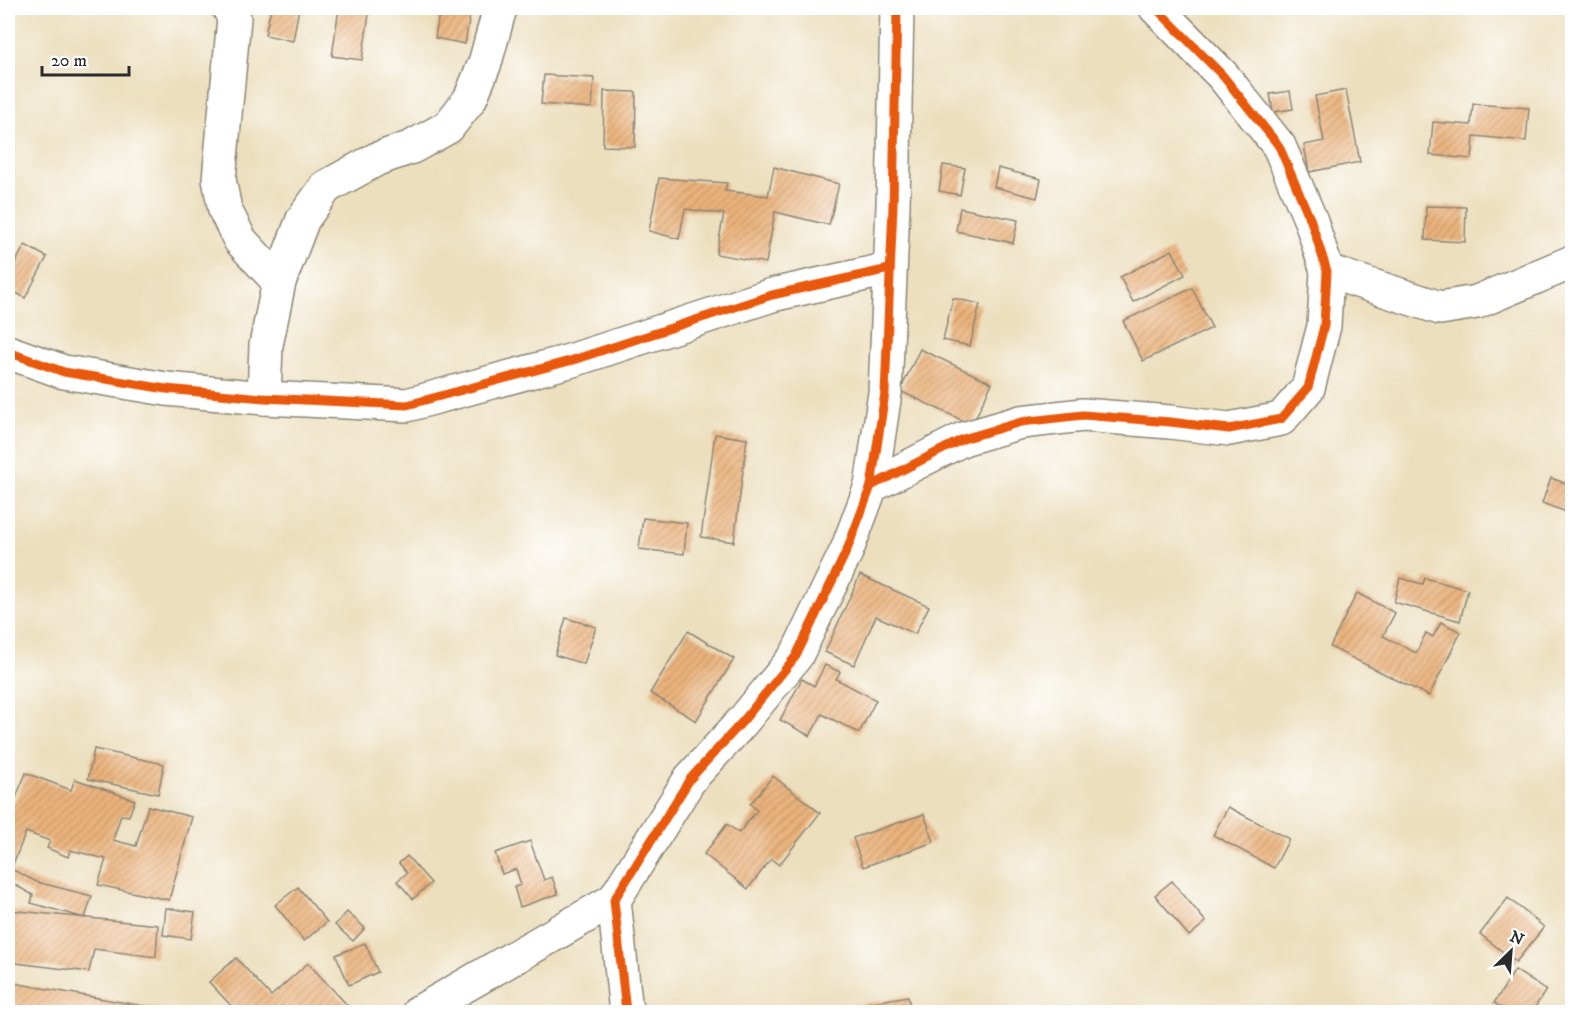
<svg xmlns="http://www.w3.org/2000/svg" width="1580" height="1020" font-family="'IM FELL DW Pica',serif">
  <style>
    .building { fill: url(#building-hatch) }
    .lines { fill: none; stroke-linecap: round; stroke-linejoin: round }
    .street-casing { stroke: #8c8574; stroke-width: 36 }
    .street { stroke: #fff; stroke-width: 33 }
    .cycleway-casing { stroke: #fff; stroke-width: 13 }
    .cycleway { stroke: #e8590c; stroke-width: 9 }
  </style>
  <defs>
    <pattern id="building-hatch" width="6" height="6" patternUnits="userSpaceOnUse" patternTransform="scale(1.5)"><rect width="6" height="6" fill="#ecb47d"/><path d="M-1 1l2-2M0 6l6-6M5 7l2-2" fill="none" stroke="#bf9367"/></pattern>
  </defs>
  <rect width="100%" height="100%" fill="#fff"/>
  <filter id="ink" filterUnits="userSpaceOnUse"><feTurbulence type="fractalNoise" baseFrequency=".0167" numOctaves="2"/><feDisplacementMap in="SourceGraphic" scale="12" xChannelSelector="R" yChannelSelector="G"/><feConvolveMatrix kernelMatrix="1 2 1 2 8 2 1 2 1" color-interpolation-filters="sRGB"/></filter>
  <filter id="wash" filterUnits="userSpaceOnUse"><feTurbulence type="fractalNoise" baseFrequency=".008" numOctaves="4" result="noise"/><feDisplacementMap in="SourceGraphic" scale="24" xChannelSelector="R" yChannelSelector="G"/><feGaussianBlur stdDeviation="1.35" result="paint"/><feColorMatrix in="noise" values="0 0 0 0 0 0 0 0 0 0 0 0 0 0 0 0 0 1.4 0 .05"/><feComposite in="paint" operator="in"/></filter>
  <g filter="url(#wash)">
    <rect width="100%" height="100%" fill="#ecdfbe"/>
    <g id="blocks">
      <g class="building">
        <path d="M 271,8 L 299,8 L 293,41 L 265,35 Z"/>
        <path d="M 339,8 L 370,8 L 362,60 L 332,56 Z"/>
        <path d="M 440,8 L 471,8 L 465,44 L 435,38 Z"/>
        <path d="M 544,75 L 594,78 L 592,108 L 541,104 Z"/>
        <path d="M 1346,90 L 1360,162 L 1309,172 L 1304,145 L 1324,141 L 1315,96 Z"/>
        <path d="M 604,91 L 636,92 L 635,147 L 603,146 Z"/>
        <path d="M 1290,91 L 1293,109 L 1273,112 L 1270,94 Z"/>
        <path d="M 1473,104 L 1529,108 L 1526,141 L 1474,136 L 1472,159 L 1430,155 L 1433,122 L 1471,125 Z"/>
        <path d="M 943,165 L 965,168 L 960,195 L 939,191 Z"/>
        <path d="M 774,167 L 839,184 L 829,225 L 775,212 L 766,263 L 716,254 L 724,214 L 685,209 L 679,239 L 649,231 L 659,178 L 727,183 L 725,191 L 768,196 Z"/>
        <path d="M 998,168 L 1041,179 L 1037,198 L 994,187 Z"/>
        <path d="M 1426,206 L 1466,207 L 1465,242 L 1425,240 Z"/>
        <path d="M 960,208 L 1018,220 L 1013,243 L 956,231 Z"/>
        <path d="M 25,245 L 47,257 L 25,298 L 8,288 L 8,270 L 10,272 Z"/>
        <path d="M 1172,250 L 1185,275 L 1133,302 L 1120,277 Z"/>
        <path d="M 1192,288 L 1212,328 L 1143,361 L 1123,321 Z"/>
        <path d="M 953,298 L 980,304 L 970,346 L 943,340 Z"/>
        <path d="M 920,349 L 992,383 L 972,425 L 900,391 Z"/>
        <path d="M 715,434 L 747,439 L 734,542 L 701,537 Z"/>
        <path d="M 1551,478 L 1572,486 L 1572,514 L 1542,503 Z"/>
        <path d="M 643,518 L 687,523 L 684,554 L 639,549 Z"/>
        <path d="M 860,575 L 929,606 L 915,634 L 876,616 L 854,665 L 825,652 Z"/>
        <path d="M 1400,578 L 1423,584 L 1425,578 L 1468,590 L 1460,621 L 1394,602 Z"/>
        <path d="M 1357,593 L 1395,613 L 1383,636 L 1416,653 L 1426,633 L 1433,637 L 1441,622 L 1461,632 L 1429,696 L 1330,647 Z"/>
        <path d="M 566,618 L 596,627 L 584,664 L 555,655 Z"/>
        <path d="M 688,631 L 734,659 L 696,721 L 650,693 Z"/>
        <path d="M 825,665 L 840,672 L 836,679 L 876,700 L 859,733 L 822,714 L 810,736 L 780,720 L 802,679 L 814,686 Z"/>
        <path d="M 94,749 L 164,764 L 158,794 L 88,779 Z"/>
        <path d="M 26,773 L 71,790 L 75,779 L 135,800 L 129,816 L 121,815 L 113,840 L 136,846 L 148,806 L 192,817 L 169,900 L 98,885 L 106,859 L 70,850 L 68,857 L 47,848 L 50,841 L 26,832 L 11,869 L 37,882 L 92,896 L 85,918 L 31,903 L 33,895 L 8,881 L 8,817 Z"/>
        <path d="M 773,776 L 820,813 L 779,865 L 771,859 L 748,889 L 704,854 L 727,824 L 739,833 L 757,810 L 750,804 Z"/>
        <path d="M 1228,807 L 1289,839 L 1274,868 L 1213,835 Z"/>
        <path d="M 924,814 L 934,842 L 863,867 L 853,838 Z"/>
        <path d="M 530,841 L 544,880 L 552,877 L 558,894 L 520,907 L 514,887 L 521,885 L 516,869 L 502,874 L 495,853 Z"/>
        <path d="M 407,856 L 431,883 L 413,899 L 397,881 L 407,873 L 399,863 Z"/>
        <path d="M 1172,881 L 1206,922 L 1189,936 L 1155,895 Z"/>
        <path d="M 298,887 L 327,922 L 304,941 L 275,905 Z"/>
        <path d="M 1508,898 L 1544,927 L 1516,962 L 1480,934 Z"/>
        <path d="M 166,908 L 195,912 L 191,939 L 163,935 Z"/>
        <path d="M 8,910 L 158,925 L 156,957 L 94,949 L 89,972 L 8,962 Z"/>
        <path d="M 347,912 L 365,928 L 353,941 L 335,925 Z"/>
        <path d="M 365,943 L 378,972 L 349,985 L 336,955 Z"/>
        <path d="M 236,958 L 271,996 L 308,963 L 349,1007 L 343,1012 L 237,1012 L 209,982 Z"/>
        <path d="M 1515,970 L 1546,990 L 1532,1012 L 1509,1012 L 1494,1003 Z"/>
        <path d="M 8,982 L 160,1009 L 159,1012 L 8,1012 Z"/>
        <path d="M 908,996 L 911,1012 L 841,1012 L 840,1008 Z"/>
      </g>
    </g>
  </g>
  <g filter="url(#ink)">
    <use href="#blocks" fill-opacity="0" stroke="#8c8574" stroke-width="1.5"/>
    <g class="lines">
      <defs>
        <g id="street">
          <path d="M 229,8 L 234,18 L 219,179 L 225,210 L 240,240 L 279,282"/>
          <path d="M 1327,271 L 1440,308 L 1477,302 L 1572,262"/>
          <path d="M 8,352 L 64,372 L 166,389 L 264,398 L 407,405 L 573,360 L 772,295 L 889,269"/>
          <path d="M 264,398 L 266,345 L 279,282 L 303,219 L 326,187 L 377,159 L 412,147 L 448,127 L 470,99 L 485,63 L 500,8"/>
          <path d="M 871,486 L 963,439 L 1021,422 L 1083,415 L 1170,422 L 1229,429 L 1281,419 L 1308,388 L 1324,326 L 1327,271 L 1311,221 L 1279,146 L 1223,76 L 1156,8"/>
          <path d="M 419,1012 L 614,900"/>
          <path d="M 626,1012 L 614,900 L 690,779 L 743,721 L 796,656 L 847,550 L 871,486 L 885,393 L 893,206 L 897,8"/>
        </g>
      </defs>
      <use href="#street" class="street-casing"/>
      <use href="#street" class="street"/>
      <defs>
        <g id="cycleway">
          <path d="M 8,352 L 64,372 L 166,389 L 264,398 L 407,405 L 573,360 L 772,295 L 889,269"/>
          <path d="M 871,486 L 963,439 L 1021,422 L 1083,415 L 1170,422 L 1229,429 L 1281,419 L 1308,388 L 1324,326 L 1327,271 L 1311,221 L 1279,146 L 1223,76 L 1156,8"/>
          <path d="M 626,1012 L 614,900 L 690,779 L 743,721 L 796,656 L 847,550 L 871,486 L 885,393 L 893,206 L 897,8"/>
        </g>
      </defs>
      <use href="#cycleway" class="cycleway-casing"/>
      <use href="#cycleway" class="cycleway"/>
    </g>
  </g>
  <rect width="1580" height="1020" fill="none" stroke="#fff" stroke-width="30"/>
  <g transform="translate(1511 951) rotate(25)" stroke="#ffffff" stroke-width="4.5" paint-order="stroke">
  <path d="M0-4.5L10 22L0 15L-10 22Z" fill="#2b2b2b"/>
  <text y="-9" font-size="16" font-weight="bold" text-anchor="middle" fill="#2b2b2b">N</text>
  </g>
  <path d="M42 66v9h87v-9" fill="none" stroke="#2b2b2b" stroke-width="3"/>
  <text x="51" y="66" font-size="18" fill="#2b2b2b" stroke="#ffffff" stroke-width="4.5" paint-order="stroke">20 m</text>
</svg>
